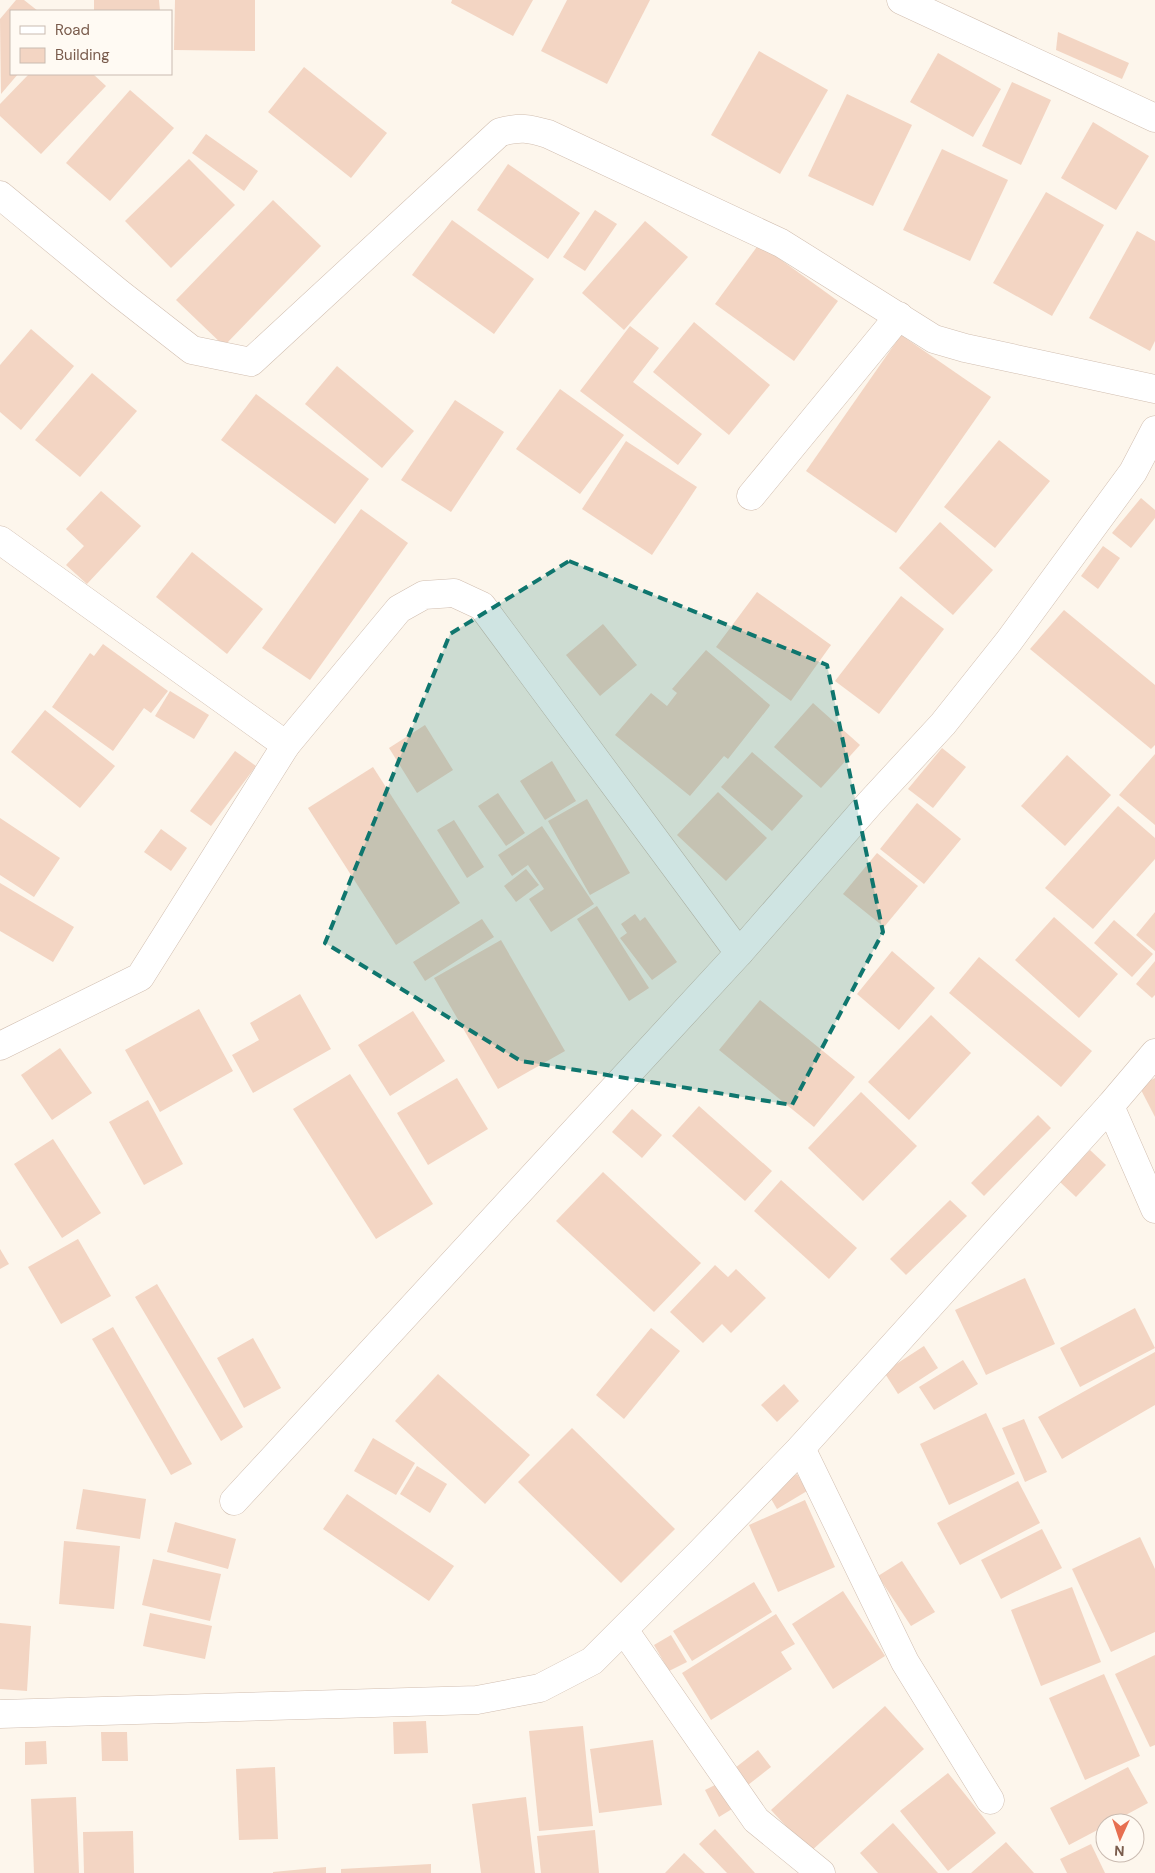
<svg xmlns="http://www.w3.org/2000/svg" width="1155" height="1873" font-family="'DM Sans',sans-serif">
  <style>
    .building { fill: #f3d5c3 }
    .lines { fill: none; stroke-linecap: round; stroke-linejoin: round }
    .minor-casing { stroke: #d1beb0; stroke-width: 29 }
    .minor { stroke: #fff; stroke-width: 28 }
    .marked { fill: #0f766e; fill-opacity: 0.2; stroke: #0f766e; stroke-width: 4; stroke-dasharray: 10 6; stroke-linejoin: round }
  </style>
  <rect width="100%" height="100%" fill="#fdf6ec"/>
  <g class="building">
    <path d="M 16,0 L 24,0 L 38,11 L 11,11 L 11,74 L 18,74 L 1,94 L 0,19 Z"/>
    <path d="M 94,0 L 159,0 L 160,11 L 94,11 Z"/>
    <path d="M 175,0 L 255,0 L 255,51 L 174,50 Z"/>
    <path d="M 452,0 L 533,0 L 513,36 L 451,3 Z"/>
    <path d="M 567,0 L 650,0 L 607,84 L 541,51 Z"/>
    <path d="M 1058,32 L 1129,63 L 1122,79 L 1056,50 Z"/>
    <path d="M 759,51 L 828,90 L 780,174 L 711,135 Z"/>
    <path d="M 938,53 L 1001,89 L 973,137 L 910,102 Z"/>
    <path d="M 304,67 L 387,133 L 351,178 L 268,112 Z"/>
    <path d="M 29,74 L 93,74 L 106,86 L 41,154 L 0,116 L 0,104 Z"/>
    <path d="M 1012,82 L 1051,100 L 1021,165 L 982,146 Z"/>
    <path d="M 130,90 L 174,128 L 110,201 L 66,163 Z"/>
    <path d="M 847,94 L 912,125 L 873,206 L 808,176 Z"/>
    <path d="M 1093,122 L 1149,156 L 1116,210 L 1061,178 Z"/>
    <path d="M 206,134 L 258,171 L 244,191 L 192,153 Z"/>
    <path d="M 942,149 L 1008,180 L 970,261 L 903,230 Z"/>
    <path d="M 189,159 L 235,205 L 171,268 L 125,221 Z"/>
    <path d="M 508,164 L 580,213 L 548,259 L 477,210 Z"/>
    <path d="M 1046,192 L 1104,225 L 1052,316 L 993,283 Z"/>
    <path d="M 273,200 L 321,246 L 224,346 L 176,300 Z"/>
    <path d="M 595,210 L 617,224 L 585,271 L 563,257 Z"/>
    <path d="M 452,220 L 534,279 L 494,334 L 412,275 Z"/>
    <path d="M 645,221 L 688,257 L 624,330 L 582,293 Z"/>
    <path d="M 1137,231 L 1155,241 L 1155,341 L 1150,351 L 1089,318 Z"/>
    <path d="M 759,244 L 838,301 L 794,361 L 715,304 Z"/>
    <path d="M 694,322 L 770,385 L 729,435 L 653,372 Z"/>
    <path d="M 630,326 L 659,348 L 633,382 L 702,434 L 678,465 L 580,391 Z"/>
    <path d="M 31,329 L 74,366 L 21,430 L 0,412 L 0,365 Z"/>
    <path d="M 901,335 L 991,397 L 896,533 L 806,471 Z"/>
    <path d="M 337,366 L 414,431 L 382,468 L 305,404 Z"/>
    <path d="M 92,373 L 137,411 L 80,477 L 35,440 Z"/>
    <path d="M 560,389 L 624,435 L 580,494 L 516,449 Z"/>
    <path d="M 256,394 L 369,479 L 335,524 L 221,440 Z"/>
    <path d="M 455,400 L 504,432 L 451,512 L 401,480 Z"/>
    <path d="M 999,440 L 1050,481 L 995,548 L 944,507 Z"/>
    <path d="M 626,441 L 697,487 L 652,555 L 582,509 Z"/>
    <path d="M 101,491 L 141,526 L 87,584 L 66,565 L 84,546 L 66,529 Z"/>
    <path d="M 1141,498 L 1155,510 L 1155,518 L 1131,548 L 1112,533 Z"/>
    <path d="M 361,509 L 408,543 L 310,680 L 262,648 Z"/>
    <path d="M 940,522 L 993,570 L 953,615 L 899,568 Z"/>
    <path d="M 1103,546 L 1120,558 L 1098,589 L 1081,576 Z"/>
    <path d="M 192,552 L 263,609 L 227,654 L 156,597 Z"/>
    <path d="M 757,592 L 831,645 L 791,701 L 716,647 Z"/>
    <path d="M 901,596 L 944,629 L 879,714 L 835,681 Z"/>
    <path d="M 1064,610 L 1155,685 L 1155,745 L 1151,749 L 1030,649 Z"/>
    <path d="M 603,624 L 637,665 L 600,696 L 566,655 Z"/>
    <path d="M 103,644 L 168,691 L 151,713 L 144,708 L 113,751 L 52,707 L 90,653 L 94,656 Z"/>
    <path d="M 706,650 L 770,705 L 769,707 L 728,759 L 724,756 L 690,796 L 615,735 L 651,693 L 667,706 L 677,693 L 672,689 Z"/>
    <path d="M 170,691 L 209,715 L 194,739 L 155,716 Z"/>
    <path d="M 813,703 L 860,745 L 821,788 L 774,747 Z"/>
    <path d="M 45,710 L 115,766 L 80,808 L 11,752 Z"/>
    <path d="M 425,725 L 453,770 L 417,793 L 389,748 Z"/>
    <path d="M 942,748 L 966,767 L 933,808 L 908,789 Z"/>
    <path d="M 235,751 L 256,766 L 211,826 L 190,811 Z"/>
    <path d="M 752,752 L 803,796 L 772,831 L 721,787 Z"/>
    <path d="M 1155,754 L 1155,825 L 1119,795 Z"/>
    <path d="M 1067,755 L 1111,795 L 1065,846 L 1021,806 Z"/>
    <path d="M 552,761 L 576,801 L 545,820 L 520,781 Z"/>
    <path d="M 373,767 L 460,903 L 396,945 L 308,808 Z"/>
    <path d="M 718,792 L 767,838 L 726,881 L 677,835 Z"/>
    <path d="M 498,793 L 525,833 L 506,846 L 478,806 Z"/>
    <path d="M 587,799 L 630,873 L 590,895 L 548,821 Z"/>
    <path d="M 917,803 L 961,839 L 924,884 L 880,849 Z"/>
    <path d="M 1118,806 L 1155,838 L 1155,859 L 1093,929 L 1045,888 Z"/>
    <path d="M 0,818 L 60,858 L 34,897 L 0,875 Z"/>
    <path d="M 454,820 L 484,867 L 467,878 L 437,830 Z"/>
    <path d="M 542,826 L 594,904 L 551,932 L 529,899 L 544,889 L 528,865 L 512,876 L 498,855 Z"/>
    <path d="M 161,829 L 187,848 L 171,871 L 144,852 Z"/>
    <path d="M 877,853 L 918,886 L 884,927 L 843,894 Z"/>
    <path d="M 526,869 L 539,885 L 516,902 L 504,886 Z"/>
    <path d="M 0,883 L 74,927 L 53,962 L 0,931 Z"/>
    <path d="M 597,906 L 649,988 L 629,1001 L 577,919 Z"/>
    <path d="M 1155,912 L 1155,951 L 1136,935 Z"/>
    <path d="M 635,914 L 640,921 L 645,917 L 677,962 L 652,980 L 620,938 L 627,933 L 621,924 Z"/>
    <path d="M 1054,917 L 1118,974 L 1079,1018 L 1015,960 Z"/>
    <path d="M 482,919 L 494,937 L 425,981 L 413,962 Z"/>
    <path d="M 1114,920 L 1153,954 L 1132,977 L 1094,943 Z"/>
    <path d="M 501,940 L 565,1051 L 498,1089 L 434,978 Z"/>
    <path d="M 892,951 L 935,988 L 899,1030 L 857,994 Z"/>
    <path d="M 979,957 L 1092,1051 L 1061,1087 L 949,993 Z"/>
    <path d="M 1155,961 L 1155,995 L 1152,998 L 1136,984 Z"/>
    <path d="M 300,994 L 331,1049 L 253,1093 L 232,1055 L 259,1040 L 250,1023 Z"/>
    <path d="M 760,1000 L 855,1077 L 814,1127 L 719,1050 Z"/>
    <path d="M 199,1009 L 233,1071 L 160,1112 L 125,1050 Z"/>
    <path d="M 413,1011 L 445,1061 L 390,1096 L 358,1045 Z"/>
    <path d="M 931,1015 L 971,1053 L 909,1120 L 868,1082 Z"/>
    <path d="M 60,1048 L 92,1093 L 52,1120 L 21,1075 Z"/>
    <path d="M 350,1074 L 433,1204 L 376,1239 L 293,1109 Z"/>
    <path d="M 457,1078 L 488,1129 L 428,1165 L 397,1113 Z"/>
    <path d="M 1155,1078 L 1155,1117 L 1139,1086 Z"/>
    <path d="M 861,1092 L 917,1146 L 863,1201 L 808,1148 Z"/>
    <path d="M 148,1100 L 183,1164 L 144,1185 L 109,1122 Z"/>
    <path d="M 699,1106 L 772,1171 L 745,1201 L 672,1136 Z"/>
    <path d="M 632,1109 L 662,1135 L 642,1158 L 612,1132 Z"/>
    <path d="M 1038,1115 L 1051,1128 L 984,1196 L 971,1183 Z"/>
    <path d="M 53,1139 L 101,1213 L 62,1238 L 14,1164 Z"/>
    <path d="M 1090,1150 L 1106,1165 L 1076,1197 L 1060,1182 Z"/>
    <path d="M 603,1172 L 701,1263 L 654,1312 L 556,1221 Z"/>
    <path d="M 781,1180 L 857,1248 L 829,1279 L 754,1211 Z"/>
    <path d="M 950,1200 L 967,1216 L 906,1275 L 890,1259 Z"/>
    <path d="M 78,1239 L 111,1296 L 61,1324 L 28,1267 Z"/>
    <path d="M 0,1249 L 9,1264 L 0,1269 Z"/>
    <path d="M 715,1265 L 728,1277 L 736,1269 L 766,1298 L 731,1333 L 722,1324 L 703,1343 L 670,1312 Z"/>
    <path d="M 1025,1278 L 1055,1344 L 986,1375 L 955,1310 Z"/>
    <path d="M 157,1284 L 243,1427 L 221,1441 L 135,1297 Z"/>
    <path d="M 1135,1308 L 1155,1348 L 1080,1387 L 1060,1348 Z"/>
    <path d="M 113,1327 L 192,1464 L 171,1475 L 92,1339 Z"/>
    <path d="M 651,1328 L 680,1351 L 624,1419 L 596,1395 Z"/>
    <path d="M 253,1338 L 281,1388 L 244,1408 L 217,1358 Z"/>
    <path d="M 924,1346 L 938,1368 L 898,1394 L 884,1372 Z"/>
    <path d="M 1155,1352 L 1155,1405 L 1062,1459 L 1038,1417 Z"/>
    <path d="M 963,1360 L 978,1384 L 934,1410 L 919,1387 Z"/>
    <path d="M 438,1374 L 530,1455 L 485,1504 L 395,1421 Z"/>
    <path d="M 784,1384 L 799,1401 L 777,1422 L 761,1405 Z"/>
    <path d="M 986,1413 L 1015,1474 L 949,1505 L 920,1444 Z"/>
    <path d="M 1024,1419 L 1047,1472 L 1025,1482 L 1002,1428 Z"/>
    <path d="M 572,1428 L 675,1529 L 621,1583 L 518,1482 Z"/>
    <path d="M 373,1438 L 415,1463 L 396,1495 L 354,1471 Z"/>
    <path d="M 417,1466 L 447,1484 L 430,1513 L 400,1494 Z"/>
    <path d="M 797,1474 L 807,1491 L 777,1509 L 767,1492 Z"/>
    <path d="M 1018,1481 L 1040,1523 L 960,1565 L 937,1523 Z"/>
    <path d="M 83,1489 L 146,1499 L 140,1539 L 76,1529 Z"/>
    <path d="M 347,1494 L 454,1566 L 429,1601 L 323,1529 Z"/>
    <path d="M 805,1500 L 835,1567 L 778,1592 L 749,1525 Z"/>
    <path d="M 175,1522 L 236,1539 L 228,1569 L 167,1552 Z"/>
    <path d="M 1042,1529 L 1062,1568 L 1001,1599 L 981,1560 Z"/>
    <path d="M 1140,1537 L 1155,1569 L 1155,1632 L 1111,1652 L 1072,1569 Z"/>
    <path d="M 64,1541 L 120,1546 L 114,1609 L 59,1604 Z"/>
    <path d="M 153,1559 L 221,1574 L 210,1621 L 142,1605 Z"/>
    <path d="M 902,1561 L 935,1612 L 911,1626 L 878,1576 Z"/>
    <path d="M 754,1582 L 772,1612 L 692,1661 L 673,1631 Z"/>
    <path d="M 1072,1587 L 1101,1662 L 1041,1686 L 1011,1610 Z"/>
    <path d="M 843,1591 L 885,1656 L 833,1689 L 792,1624 Z"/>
    <path d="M 150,1613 L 212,1626 L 205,1659 L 143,1646 Z"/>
    <path d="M 776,1614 L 795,1644 L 781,1652 L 792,1669 L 711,1720 L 682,1673 Z"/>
    <path d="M 0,1623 L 31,1626 L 27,1691 L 0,1689 Z"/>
    <path d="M 671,1635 L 687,1662 L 669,1671 L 654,1645 Z"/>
    <path d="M 1155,1655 L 1155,1745 L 1150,1747 L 1115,1674 Z"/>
    <path d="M 1104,1674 L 1140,1756 L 1085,1780 L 1049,1698 Z"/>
    <path d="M 885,1706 L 924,1749 L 810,1852 L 771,1810 Z"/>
    <path d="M 426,1721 L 428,1753 L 394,1754 L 393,1722 Z"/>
    <path d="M 583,1726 L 593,1826 L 539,1831 L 529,1731 Z"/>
    <path d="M 101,1732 L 127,1732 L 128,1761 L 102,1761 Z"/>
    <path d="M 653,1740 L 662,1805 L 599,1813 L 590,1749 Z"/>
    <path d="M 46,1741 L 47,1764 L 25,1765 L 25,1742 Z"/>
    <path d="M 758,1750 L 771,1767 L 748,1785 L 735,1768 Z"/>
    <path d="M 275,1767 L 278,1839 L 239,1840 L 236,1769 Z"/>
    <path d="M 1128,1767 L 1148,1803 L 1111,1823 L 1105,1823 L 1105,1826 L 1069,1845 L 1050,1808 Z"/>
    <path d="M 948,1773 L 996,1833 L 948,1871 L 900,1811 Z"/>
    <path d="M 719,1783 L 732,1809 L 719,1817 L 705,1790 Z"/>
    <path d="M 76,1797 L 79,1873 L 34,1873 L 31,1799 Z"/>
    <path d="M 526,1797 L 535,1873 L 481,1873 L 472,1804 Z"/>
    <path d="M 893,1823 L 938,1873 L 878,1873 L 860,1853 Z"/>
    <path d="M 715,1829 L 755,1873 L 727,1873 L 699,1844 Z"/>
    <path d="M 595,1830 L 599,1873 L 541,1873 L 537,1836 Z"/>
    <path d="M 133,1831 L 134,1873 L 84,1873 L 83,1832 Z"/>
    <path d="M 1006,1842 L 1034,1873 L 971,1873 Z"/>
    <path d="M 1091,1844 L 1105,1873 L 1067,1873 L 1060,1859 Z"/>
    <path d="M 684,1853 L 705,1873 L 665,1873 Z"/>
    <path d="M 431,1864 L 431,1873 L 341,1873 L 341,1869 Z"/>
    <path d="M 326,1867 L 326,1873 L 273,1873 L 273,1872 Z"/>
  </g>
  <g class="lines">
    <defs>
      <g id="minor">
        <path d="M 901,0 L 1155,118"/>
        <path d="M 0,195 L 119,293 L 192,350 L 251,362 L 500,132 C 521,127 528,128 548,134 L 781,243 L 934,339 L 965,348 L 1155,389"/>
        <path d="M 751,496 L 899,316"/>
        <path d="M 0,540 L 286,745"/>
        <path d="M 0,1046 L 140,977 L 286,745 L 399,609 L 424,595 L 454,593 L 482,606 L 739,953"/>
        <path d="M 1110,1106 L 1155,1209"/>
        <path d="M 801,1448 L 905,1662 L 990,1800"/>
        <path d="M 234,1501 L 739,953 L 870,803 L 943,724 L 1009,641 L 1133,472 L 1155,430"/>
        <path d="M 624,1630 L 756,1820 L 821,1873"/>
        <path d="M 0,1714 L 477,1700 L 540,1688 L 592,1661 L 700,1553 L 801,1448 L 1110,1106 L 1155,1053"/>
      </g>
    </defs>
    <use href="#minor" class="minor-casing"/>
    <use href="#minor" class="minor"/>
  </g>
  <path class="marked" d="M 569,561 L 827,665 L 883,932 L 792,1105 L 521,1061 L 325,943 L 450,634 Z"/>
  <rect x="10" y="10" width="162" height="65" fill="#fffaf3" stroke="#cabbb1"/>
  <rect x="20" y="26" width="25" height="8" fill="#ffffff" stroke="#cabbb1"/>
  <text x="55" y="35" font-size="15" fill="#7a5c4d">Road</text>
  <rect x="20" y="48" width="25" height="15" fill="#f3d5c3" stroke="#cabbb1"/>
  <text x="55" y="60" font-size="15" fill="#7a5c4d">Building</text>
  <g transform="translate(1120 1838) rotate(183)"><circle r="24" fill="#fffaf3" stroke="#cabbb1"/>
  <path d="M0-4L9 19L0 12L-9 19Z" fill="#e76f51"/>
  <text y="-8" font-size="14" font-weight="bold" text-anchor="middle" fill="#7a5c4d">N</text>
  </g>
</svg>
